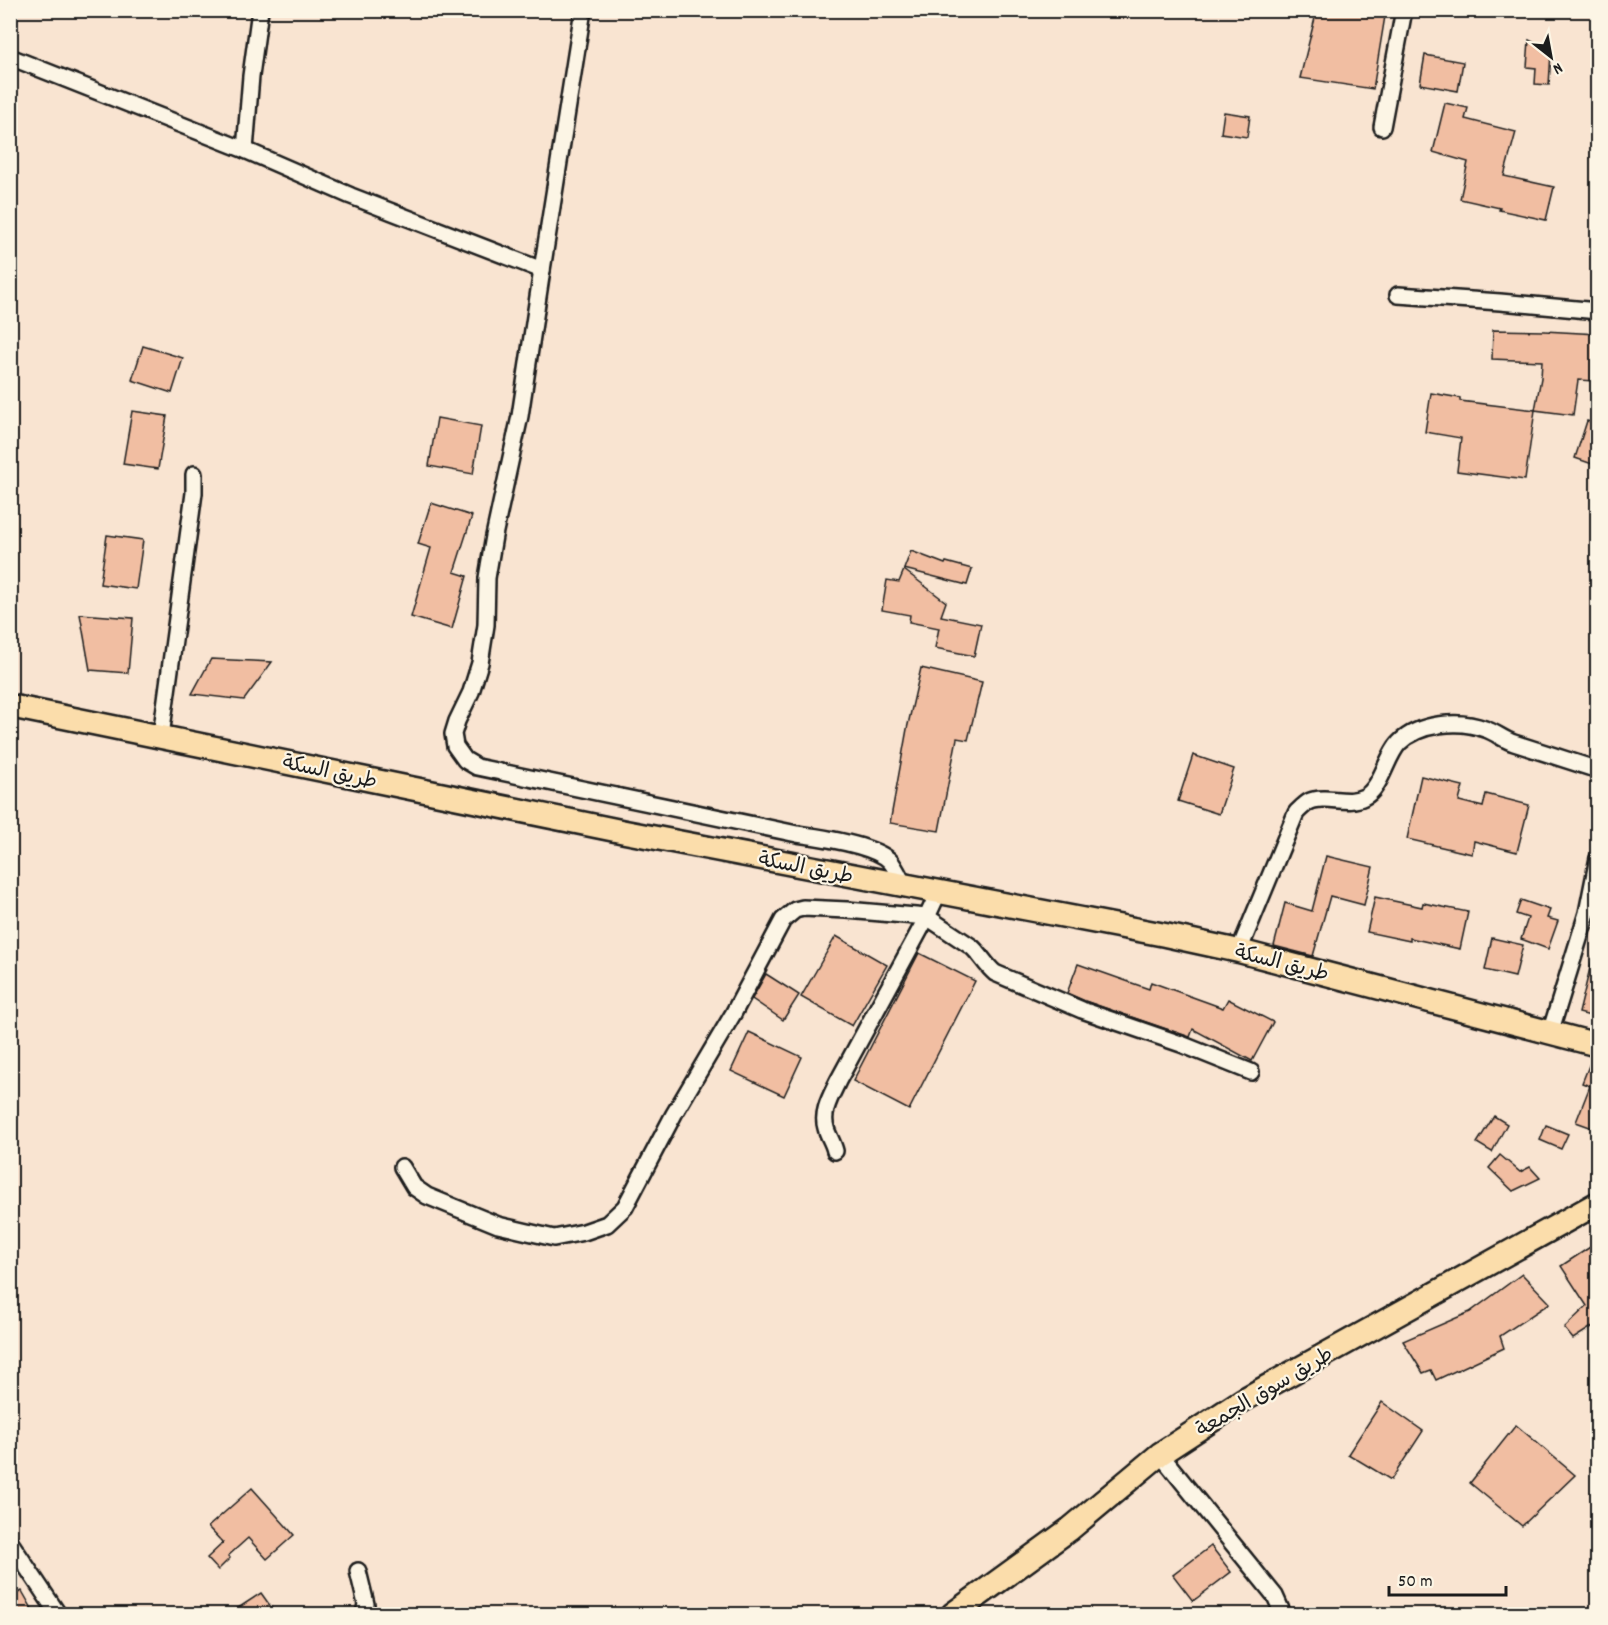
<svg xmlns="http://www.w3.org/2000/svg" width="1608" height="1625" font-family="Dekko,'Playpen Sans Arabic',sans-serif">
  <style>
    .building { fill: #f1bea2; stroke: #1c1c1c; stroke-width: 1.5 }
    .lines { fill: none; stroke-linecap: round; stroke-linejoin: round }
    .street-casing { stroke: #1c1c1c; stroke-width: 20 }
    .primary-casing { stroke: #1c1c1c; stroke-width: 27 }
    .street { stroke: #fcf5e5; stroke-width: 15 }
    .primary { stroke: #fbddab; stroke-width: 22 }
    .labels { text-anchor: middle; stroke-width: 4.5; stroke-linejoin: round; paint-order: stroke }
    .street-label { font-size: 21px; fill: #1c1c1c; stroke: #fcf5e5 }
  </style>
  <rect width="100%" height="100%" fill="#f9e4d1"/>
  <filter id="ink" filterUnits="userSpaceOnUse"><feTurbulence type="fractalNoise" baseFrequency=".0167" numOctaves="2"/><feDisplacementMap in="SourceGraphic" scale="12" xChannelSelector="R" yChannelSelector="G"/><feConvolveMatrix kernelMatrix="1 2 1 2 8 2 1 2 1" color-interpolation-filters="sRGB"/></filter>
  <g filter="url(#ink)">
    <g class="building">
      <path d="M 1317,10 L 1386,10 L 1373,89 L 1300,78 Z"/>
      <path d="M 1529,40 L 1551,52 L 1549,85 L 1535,84 L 1536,68 L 1527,67 Z"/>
      <path d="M 1425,55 L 1463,62 L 1458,91 L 1420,84 Z"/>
      <path d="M 1445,103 L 1468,108 L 1465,119 L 1516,132 L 1504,176 L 1554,187 L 1546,220 L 1499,210 L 1500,208 L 1460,199 L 1468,162 L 1433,152 Z"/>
      <path d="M 1224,112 L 1250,116 L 1247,137 L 1221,133 Z"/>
      <path d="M 1493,330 L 1544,331 L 1598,334 L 1596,381 L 1578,380 L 1573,415 L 1535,410 L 1541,378 L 1542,361 L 1492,359 Z"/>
      <path d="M 143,346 L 183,358 L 172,393 L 132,380 Z"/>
      <path d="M 1431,393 L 1460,398 L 1460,401 L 1535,410 L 1525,480 L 1457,471 L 1461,438 L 1425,432 Z"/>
      <path d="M 132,411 L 167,416 L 158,469 L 123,464 Z"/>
      <path d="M 437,418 L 481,426 L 473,474 L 429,466 Z"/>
      <path d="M 1587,421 L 1598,424 L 1598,466 L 1575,458 Z"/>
      <path d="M 431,503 L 472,516 L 454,572 L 467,576 L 452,629 L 411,617 L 431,548 L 418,544 Z"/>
      <path d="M 107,535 L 143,540 L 136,589 L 100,584 Z"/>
      <path d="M 911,551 L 945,564 L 946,562 L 972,569 L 967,585 L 904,569 Z"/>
      <path d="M 904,570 L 946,602 L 941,616 L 981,624 L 974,656 L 935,648 L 939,628 L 909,622 L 910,615 L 882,610 L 887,580 L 899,582 Z"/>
      <path d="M 80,614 L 133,618 L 128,673 L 90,670 Z"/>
      <path d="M 211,659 L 272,662 L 244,700 L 192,694 Z"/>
      <path d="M 921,668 L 982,682 L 968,740 L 957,738 L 939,831 L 890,823 L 907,729 Z"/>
      <path d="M 1193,755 L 1234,769 L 1219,814 L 1178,801 Z"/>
      <path d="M 1421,776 L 1463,786 L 1459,801 L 1483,807 L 1486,794 L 1529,805 L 1517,852 L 1474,841 L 1472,854 L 1407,839 Z"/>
      <path d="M 1326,856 L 1373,867 L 1364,905 L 1330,896 L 1313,956 L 1274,946 L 1285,903 L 1312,911 Z"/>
      <path d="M 1375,897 L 1422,907 L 1423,903 L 1468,912 L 1460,949 L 1410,938 L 1410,941 L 1367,932 Z"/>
      <path d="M 1521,900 L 1550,910 L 1547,918 L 1558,921 L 1548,949 L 1521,939 L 1528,918 L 1516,914 Z"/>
      <path d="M 836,936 L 887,965 L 852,1026 L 801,997 Z"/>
      <path d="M 1492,938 L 1523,945 L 1515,977 L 1485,970 Z"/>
      <path d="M 919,953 L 975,981 L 909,1110 L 853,1081 Z"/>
      <path d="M 1593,956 L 1598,957 L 1598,1018 L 1579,1013 Z"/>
      <path d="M 1078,964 L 1149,989 L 1151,982 L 1223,1008 L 1228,999 L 1273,1022 L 1252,1061 L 1193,1029 L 1190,1037 L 1085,1001 L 1067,993 Z"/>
      <path d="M 766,974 L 799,995 L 783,1020 L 752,999 Z"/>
      <path d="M 749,1032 L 802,1057 L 784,1096 L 731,1071 Z"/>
      <path d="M 1592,1058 L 1598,1058 L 1598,1130 L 1576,1122 L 1590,1086 L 1582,1083 Z"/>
      <path d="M 1494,1116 L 1507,1124 L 1492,1152 L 1477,1143 Z"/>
      <path d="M 1546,1125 L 1568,1134 L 1561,1149 L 1540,1140 Z"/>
      <path d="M 1500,1155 L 1520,1172 L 1530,1167 L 1540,1178 L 1513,1191 L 1489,1168 Z"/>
      <path d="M 1598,1242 L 1598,1323 L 1573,1339 L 1564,1328 L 1587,1306 L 1561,1266 Z"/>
      <path d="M 1522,1274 L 1550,1303 L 1500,1336 L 1504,1348 L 1436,1380 L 1431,1370 L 1423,1373 L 1403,1341 L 1470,1312 Z"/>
      <path d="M 1382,1402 L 1423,1431 L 1391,1480 L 1348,1454 Z"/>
      <path d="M 1516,1425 L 1575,1475 L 1522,1526 L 1470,1483 Z"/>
      <path d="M 252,1488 L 294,1535 L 267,1559 L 248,1538 L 228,1556 L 230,1558 L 218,1570 L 207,1558 L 223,1543 L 208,1527 Z"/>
      <path d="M 1211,1546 L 1231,1572 L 1193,1601 L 1173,1575 Z"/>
      <path d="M 22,1591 L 35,1614 L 10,1614 L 10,1597 Z"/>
      <path d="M 261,1593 L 276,1614 L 229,1614 Z"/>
    </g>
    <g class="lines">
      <defs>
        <g id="street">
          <path d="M 10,57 L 245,150 L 351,196 L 542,270 L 583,10"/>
          <path d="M 1382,127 L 1404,10"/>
          <path d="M 245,150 L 251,76 L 260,10"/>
          <path d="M 542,270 L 520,416 L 494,536 L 487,578 L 486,625 L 480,663 L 471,692 L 457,721 L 453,734 L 455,746 L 465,760 L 477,767 L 797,834 C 819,837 875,845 890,861 C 896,868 900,878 904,885"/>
          <path d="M 1398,295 L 1500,302 L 1598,311"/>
          <path d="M 161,736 L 194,493 L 194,474"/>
          <path d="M 1239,951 L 1296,813 C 1301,808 1307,801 1314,800 C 1330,796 1348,805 1364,797 C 1381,789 1386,757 1399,743 C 1419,723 1459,719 1485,729 C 1495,732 1504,740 1514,743 C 1542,752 1570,761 1598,770"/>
          <path d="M 1550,1033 L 1587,913 L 1598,858"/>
          <path d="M 835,1151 C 833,1142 828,1136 826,1128 C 821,1112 831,1096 838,1081 L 927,917 L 939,891"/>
          <path d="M 402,1167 L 414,1187 L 427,1196 L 498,1225 L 554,1238 L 584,1232 L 607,1224 L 625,1207 L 674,1114 L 733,1014 L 783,920 L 795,910 L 803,908 L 847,910 L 927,917 L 972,947 C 981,955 986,966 995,973 L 1082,1010 L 1181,1044 L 1251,1072"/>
          <path d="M 1160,1454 L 1275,1596 L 1283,1614"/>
          <path d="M 10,1542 L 58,1614"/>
          <path d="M 358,1571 L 366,1604 L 364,1614"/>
        </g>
        <g id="primary">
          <path d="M 10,706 L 625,832 L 1165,935 L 1239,951 L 1598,1045"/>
          <path d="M 953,1614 L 1070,1529 L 1160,1454 L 1243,1400 L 1598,1203"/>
        </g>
      </defs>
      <use href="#street" class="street-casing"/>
      <use href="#primary" class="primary-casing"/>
      <use href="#street" class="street"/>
      <use href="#primary" class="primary"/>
    </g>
  </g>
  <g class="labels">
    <g class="street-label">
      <text transform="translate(330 771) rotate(12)" y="7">طريق السكة</text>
      <text transform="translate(806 867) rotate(11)" y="7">طريق السكة</text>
      <text transform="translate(1282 962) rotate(14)" y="7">طريق السكة</text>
      <text transform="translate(1264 1391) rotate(-31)" y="7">طريق سوق الجمعة</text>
    </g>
  </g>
  <rect width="1608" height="1625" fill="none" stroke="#fcf5e5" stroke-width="36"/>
  <rect x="18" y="18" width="1572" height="1589" fill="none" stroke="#1c1c1c" stroke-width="2" filter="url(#ink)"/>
  <g transform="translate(1551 57) rotate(149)" stroke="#fcf5e5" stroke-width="4.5" paint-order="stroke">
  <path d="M0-4.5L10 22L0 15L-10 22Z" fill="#1c1c1c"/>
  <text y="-9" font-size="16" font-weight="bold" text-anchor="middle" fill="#1c1c1c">N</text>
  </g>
  <path d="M1389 1586v9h117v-9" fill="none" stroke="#1c1c1c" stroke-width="3"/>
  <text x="1398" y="1586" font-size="18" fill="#1c1c1c" stroke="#fcf5e5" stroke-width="4.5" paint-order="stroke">50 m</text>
</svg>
